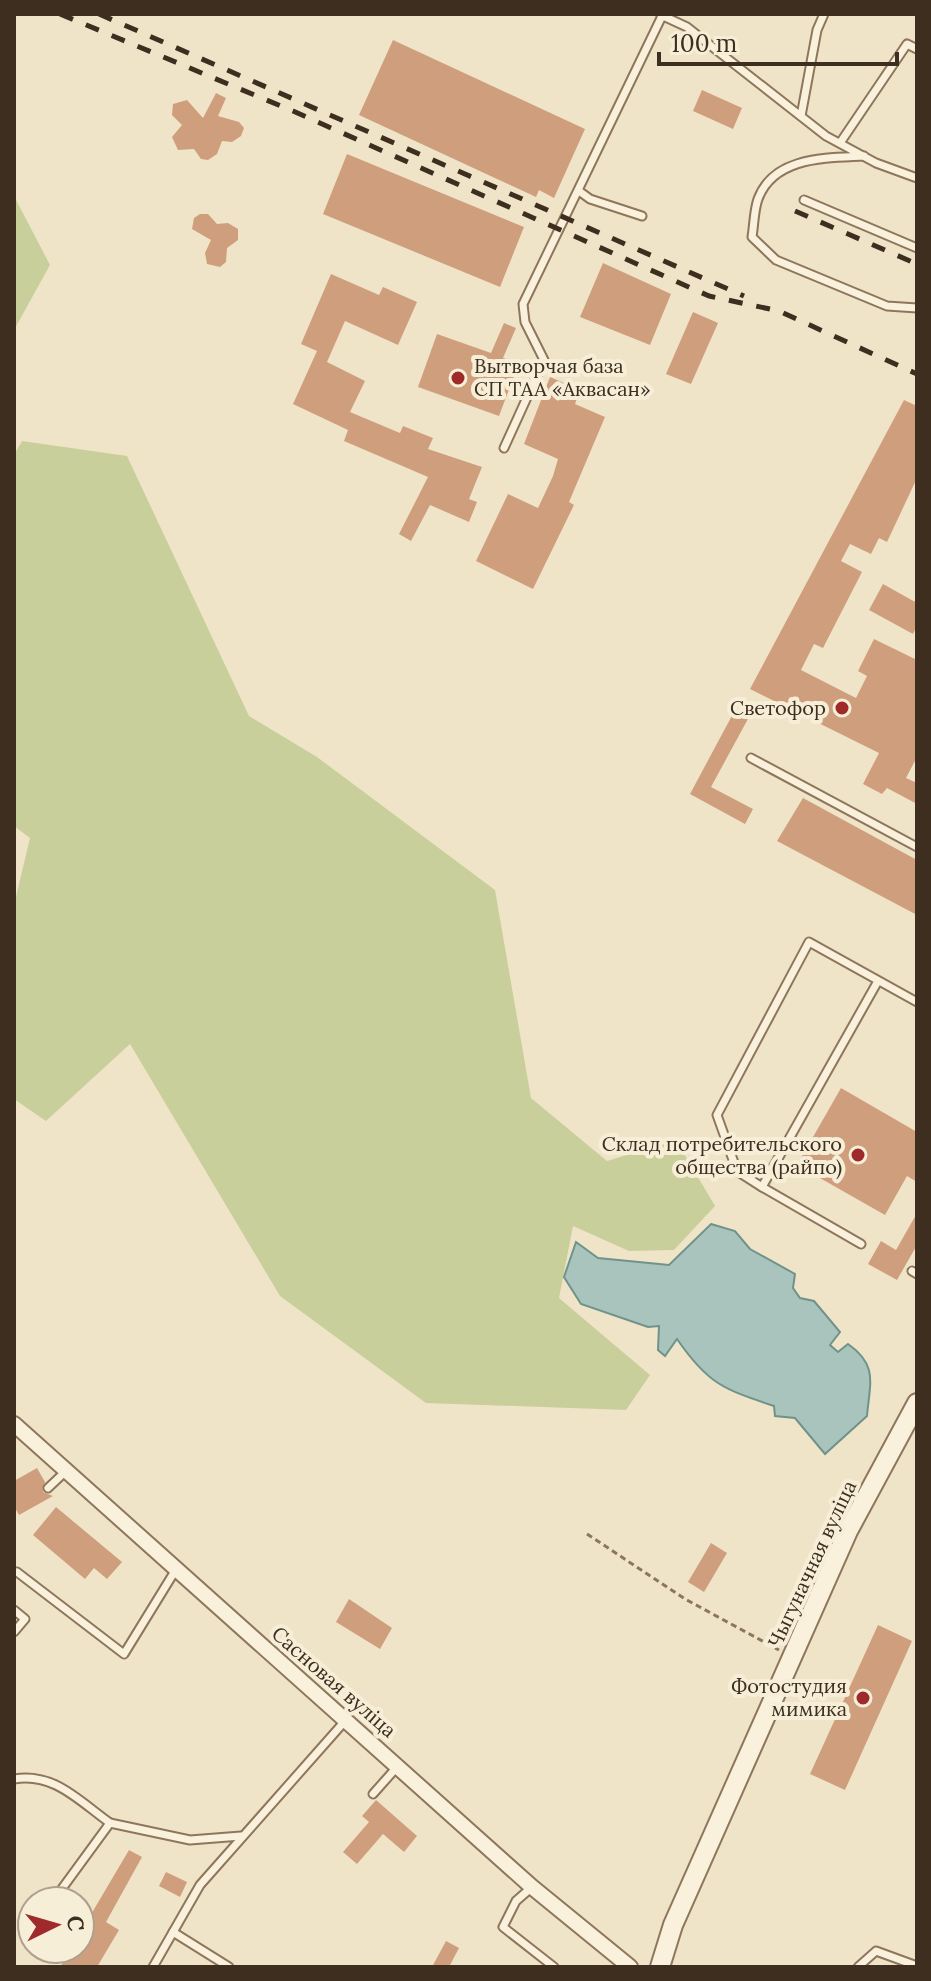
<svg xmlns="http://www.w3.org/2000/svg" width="931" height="1981" font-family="Lora,serif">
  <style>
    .green { fill: #c9cf9b }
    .water { fill: #a9c4bc; stroke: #6f938a; stroke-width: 2 }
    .building { fill: #cf9f7d }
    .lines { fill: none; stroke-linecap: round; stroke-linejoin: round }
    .service-casing { stroke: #8d765c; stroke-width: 11 }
    .minor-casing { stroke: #8d765c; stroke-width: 18 }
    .tertiary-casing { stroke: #8d765c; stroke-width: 22 }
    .path { stroke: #8d765c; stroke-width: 3; stroke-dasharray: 6 4; stroke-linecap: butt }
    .service { stroke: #faf1dc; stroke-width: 7 }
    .minor { stroke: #faf1dc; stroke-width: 14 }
    .tertiary { stroke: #faf1dc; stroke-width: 18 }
    .rail { stroke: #3d2e20; stroke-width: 5; stroke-dasharray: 14 14; stroke-linecap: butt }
    .poi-dot { fill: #9e2a2b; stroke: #f7eed8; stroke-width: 3 }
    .labels { text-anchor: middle; stroke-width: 8; stroke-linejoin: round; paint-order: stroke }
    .poi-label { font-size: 20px; fill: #3d2e20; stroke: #f7eed8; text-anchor: end }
    .street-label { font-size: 20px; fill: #3d2e20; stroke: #f7eed8 }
  </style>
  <rect width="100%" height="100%" fill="#f0e4c8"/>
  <g class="green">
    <path d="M 14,196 L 50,265 L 14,330 Z"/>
    <path d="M 22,441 L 127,456 L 249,716 L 317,757 L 495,890 L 531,1098 L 607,1161 L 676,1140 L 715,1206 L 674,1250 L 629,1251 L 573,1226 L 559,1298 L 650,1375 L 626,1410 L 426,1403 L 280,1296 L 130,1044 L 46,1121 L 14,1099 L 14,905 L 30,838 L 14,826 L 14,455 Z"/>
  </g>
  <path class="water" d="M 711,1224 L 735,1231 L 750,1249 L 795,1274 L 793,1288 L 800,1298 L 814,1301 L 840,1332 L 830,1345 L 838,1352 L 848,1344 C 878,1365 870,1382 867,1416 L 825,1454 L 795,1418 L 775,1416 L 774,1406 C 723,1389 708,1384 677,1339 L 665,1356 L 658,1350 L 659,1326 L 648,1327 L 581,1304 L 564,1277 L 576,1242 L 598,1258 L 669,1265 Z"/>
  <g class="building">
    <path d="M 393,40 L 585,129 L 554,198 L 539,190 L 536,197 L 359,115 Z"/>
    <path d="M 702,90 L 742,108 L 733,129 L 693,111 Z"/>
    <path d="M 216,93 L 226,98 L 218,116 L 239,122 L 244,128 L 241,136 L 232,142 L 222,141 L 217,154 L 208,160 L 201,159 L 194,149 L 178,150 L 172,137 L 182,125 L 172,115 L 173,104 L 187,100 L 203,118 Z"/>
    <path d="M 347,154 L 524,227 L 500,287 L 323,214 Z"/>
    <path d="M 200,214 L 208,214 L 217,224 L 228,223 L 238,229 L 238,240 L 227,248 L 226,262 L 220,267 L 207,264 L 205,253 L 211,240 L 192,229 L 194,218 Z"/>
    <path d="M 603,263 L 671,294 L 650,345 L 580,317 Z"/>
    <path d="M 331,274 L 379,295 L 383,287 L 417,302 L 398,345 L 345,321 L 327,362 L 365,381 L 350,412 L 400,433 L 403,426 L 433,438 L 428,449 L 482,467 L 469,499 L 477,502 L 469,522 L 430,505 L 411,541 L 399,534 L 428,477 L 344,441 L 348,430 L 293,404 L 317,351 L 301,344 Z"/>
    <path d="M 693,312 L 718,323 L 691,384 L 666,374 Z"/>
    <path d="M 504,323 L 516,328 L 503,358 L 519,363 L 499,416 L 418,387 L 437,334 L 491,353 Z"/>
    <path d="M 550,377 L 580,390 L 575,404 L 605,417 L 569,502 L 574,505 L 533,589 L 476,561 L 508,494 L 538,508 L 553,476 L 558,459 L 524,444 Z"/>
    <path d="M 904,400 L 917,406 L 917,478 L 887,542 L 879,538 L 871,554 L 850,544 L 841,561 L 862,572 L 823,648 L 814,644 L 801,670 L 856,698 L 867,676 L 858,671 L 874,639 L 917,660 L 917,757 L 906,778 L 917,783 L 917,804 L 887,788 L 882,794 L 863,784 L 879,753 L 750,689 Z"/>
    <path d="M 883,584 L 917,603 L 917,626 L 913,634 L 869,610 Z"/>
    <path d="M 735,710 L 749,717 L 711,787 L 753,809 L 745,824 L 690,794 Z"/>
    <path d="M 803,798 L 917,860 L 917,915 L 777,841 Z"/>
    <path d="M 841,1088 L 917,1132 L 917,1182 L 907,1176 L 885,1215 L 797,1165 Z"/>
    <path d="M 917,1213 L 917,1245 L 897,1280 L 868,1264 L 881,1241 L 896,1250 Z"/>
    <path d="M 37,1468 L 45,1482 L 43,1492 L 53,1496 L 19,1515 L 14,1506 L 14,1481 Z"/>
    <path d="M 56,1507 L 122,1562 L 107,1579 L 94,1568 L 85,1579 L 33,1535 Z"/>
    <path d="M 711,1543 L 727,1553 L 704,1592 L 688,1582 Z"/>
    <path d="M 349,1599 L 392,1628 L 380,1649 L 336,1622 Z"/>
    <path d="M 878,1625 L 912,1641 L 845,1790 L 810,1774 Z"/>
    <path d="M 376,1800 L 417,1836 L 404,1852 L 383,1834 L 357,1864 L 343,1852 L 369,1822 L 362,1816 Z"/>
    <path d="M 129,1850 L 142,1857 L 106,1922 L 119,1930 L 97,1967 L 60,1967 L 71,1949 L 80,1949 L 80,1933 Z"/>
    <path d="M 166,1872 L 187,1882 L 180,1897 L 159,1886 Z"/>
    <path d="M 446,1941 L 459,1948 L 449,1967 L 432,1967 Z"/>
  </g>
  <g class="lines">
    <defs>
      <g id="service">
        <path d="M 661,15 L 687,27 L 826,136 L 876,163 L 917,178"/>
        <path d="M 801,116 L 817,30 L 824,14"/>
        <path d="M 840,143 L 907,44 L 917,49"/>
        <path d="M 864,156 C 827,158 774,156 758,199 C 754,210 754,225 752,237 L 776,260 L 887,306 L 917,308"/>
        <path d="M 579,191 L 590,199 L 642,216"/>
        <path d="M 804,200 L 917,248"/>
        <path d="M 504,448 L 544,360 L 525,322 L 523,304 L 662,16"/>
        <path d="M 751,758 L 917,847"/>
        <path d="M 878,981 L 762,1187 L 737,1171 L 717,1115 L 809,942 L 917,1002"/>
        <path d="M 762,1187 L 861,1244"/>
        <path d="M 912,1271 L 917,1274"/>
        <path d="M 48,1488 L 66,1471"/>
        <path d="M 17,1572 L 124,1654 L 175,1571"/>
        <path d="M 14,1610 L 25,1619 L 14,1632"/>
        <path d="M 14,1779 C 54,1772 79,1801 110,1823"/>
        <path d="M 373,1794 L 397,1767"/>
        <path d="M 532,1887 L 516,1901 L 503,1927 L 554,1967"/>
        <path d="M 61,1890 L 110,1823 L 190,1840 L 241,1836"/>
        <path d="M 173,1932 L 229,1967"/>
        <path d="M 153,1967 L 200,1885 L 345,1721"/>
        <path d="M 858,1967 L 876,1951 L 917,1966"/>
      </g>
      <path id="minor" d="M 14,1424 L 532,1887 L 630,1967"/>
      <path id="tertiary" d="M 660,1967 L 673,1925 L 848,1531 L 917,1403"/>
    </defs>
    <use href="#service" class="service-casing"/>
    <use href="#minor" class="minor-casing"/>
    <use href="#tertiary" class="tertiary-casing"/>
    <path class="path" d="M 587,1534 L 685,1599 L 779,1650"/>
    <use href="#service" class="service"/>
    <use href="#minor" class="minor"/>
    <use href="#tertiary" class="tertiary"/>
    <g class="rail">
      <path d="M 60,14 L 293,111 L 709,296 L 779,311 L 917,374"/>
      <path d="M 99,14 L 744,296"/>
      <path d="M 795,211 L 917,264"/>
    </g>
  </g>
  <g class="poi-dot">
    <circle cx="458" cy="378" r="8"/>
    <circle cx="842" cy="708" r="8"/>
    <circle cx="858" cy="1155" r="8"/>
    <circle cx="863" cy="1698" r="8"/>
  </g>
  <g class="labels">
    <g class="poi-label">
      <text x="474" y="373" text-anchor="start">Вытворчая база<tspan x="474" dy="23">СП ТАА «Аквасан»</tspan></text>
      <text x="826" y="715">Светофор</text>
      <text x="842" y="1151">Склад потребительского<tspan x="842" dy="23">общества (райпо)</tspan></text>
      <text x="847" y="1693">Фотостудия<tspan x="847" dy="23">мимика</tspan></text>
    </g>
    <g class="street-label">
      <text transform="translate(812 1564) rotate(-65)" y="7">Чыгуначная вуліца</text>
      <text transform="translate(334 1682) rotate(41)" y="7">Сасновая вуліца</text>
    </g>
  </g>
  <rect width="931" height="1981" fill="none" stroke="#3d2e20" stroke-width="32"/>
  <g transform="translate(56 1925) rotate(85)"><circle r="38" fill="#f7eed8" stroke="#ada18e" stroke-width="2"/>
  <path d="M0-6L14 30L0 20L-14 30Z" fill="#9e2a2b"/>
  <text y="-12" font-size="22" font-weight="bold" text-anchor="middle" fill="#3d2e20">С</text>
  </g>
  <path d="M659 52v12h238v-12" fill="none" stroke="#3d2e20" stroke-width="4"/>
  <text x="671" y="52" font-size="24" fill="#3d2e20" stroke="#f7eed8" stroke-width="6" paint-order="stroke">100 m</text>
</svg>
